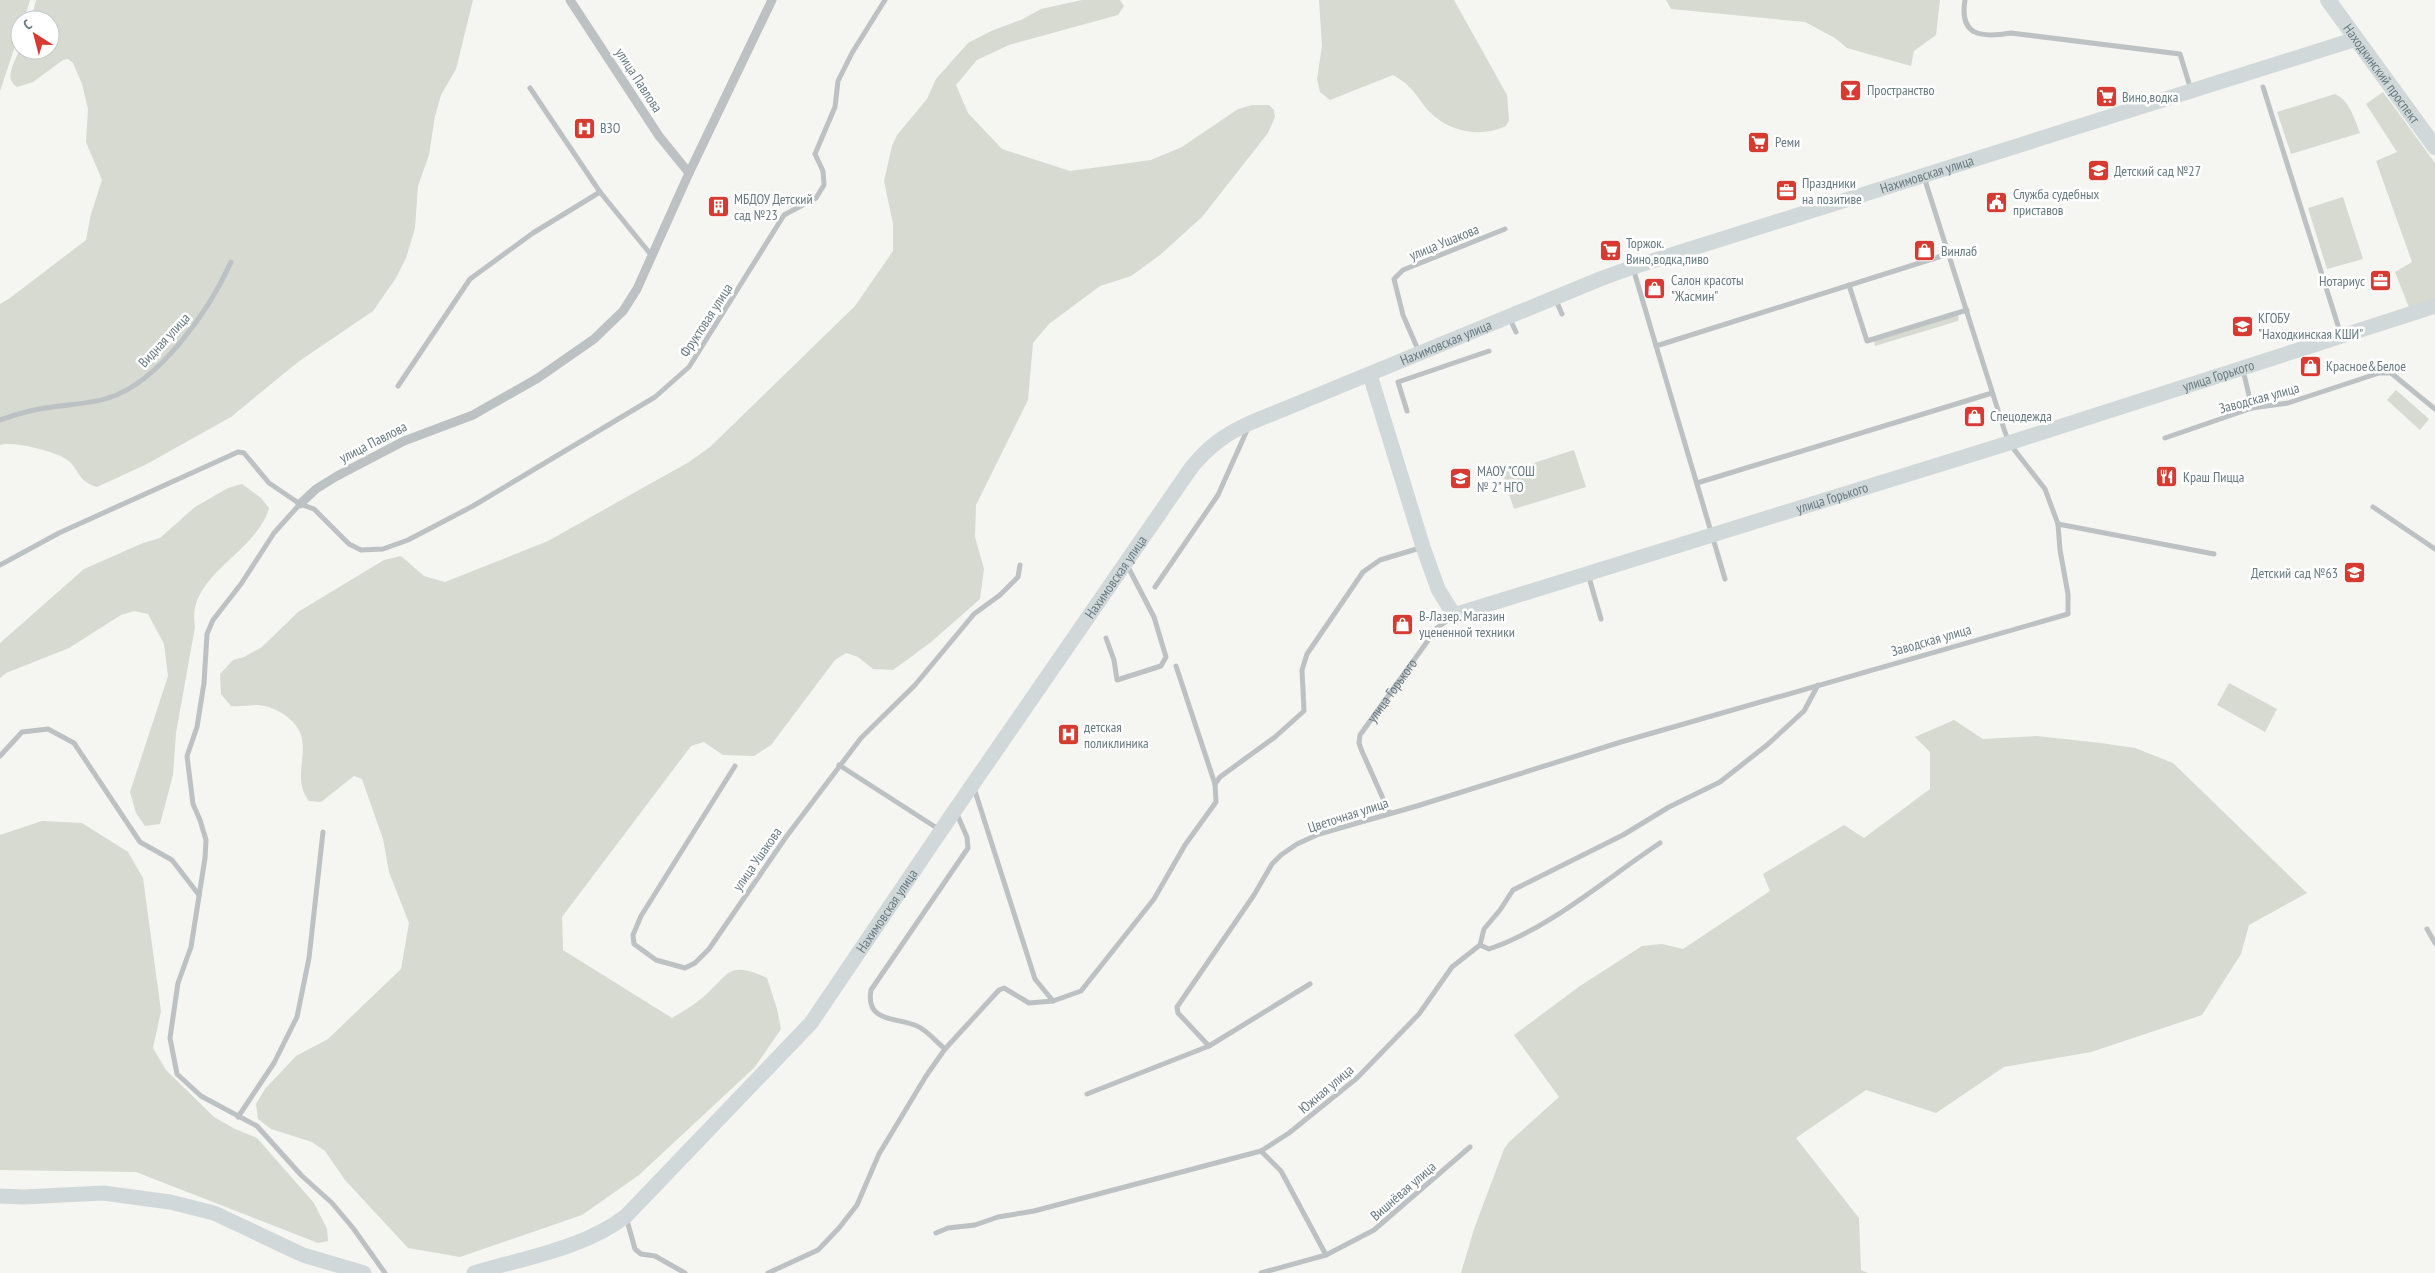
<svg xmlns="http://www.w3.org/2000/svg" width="2435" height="1273" font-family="'PT Sans Narrow',sans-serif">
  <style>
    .green { fill: #d6dad1 }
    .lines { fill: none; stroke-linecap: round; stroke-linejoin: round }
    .minor { stroke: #bcc1c3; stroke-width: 5 }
    .tertiary { stroke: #bcc1c3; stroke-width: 9 }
    .secondary { stroke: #d1d8d9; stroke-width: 15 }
    .primary { stroke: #d1d8d9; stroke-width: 16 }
    .labels { text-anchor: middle; stroke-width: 5; stroke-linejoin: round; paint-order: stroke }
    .street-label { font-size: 14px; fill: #667a81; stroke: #fff }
    .poi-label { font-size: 14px; fill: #667a81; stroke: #fff; text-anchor: start }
  </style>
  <rect width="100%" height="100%" fill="#f5f5f2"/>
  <g class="green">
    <path d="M 0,0 L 30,0 L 24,20 L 20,20 L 20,31 L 0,91 Z"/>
    <path d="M 36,0 L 473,0 L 456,69 L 441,95 L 435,116 L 429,155 L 418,186 L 415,228 L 406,258 L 396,278 L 373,311 L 298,362 L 231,417 L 145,465 L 97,487 C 75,480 80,468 66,459 C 53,451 14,441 0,445 L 0,304 L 10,298 L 86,240 L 91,214 L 102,180 L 86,142 L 88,109 L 82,84 L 73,63 L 68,59 L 63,60 L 33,82 L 17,87 C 3,79 15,61 20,49 L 50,50 L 50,20 L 31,20 Z"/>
    <path d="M 1082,0 L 1120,0 L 1124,6 L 1118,15 L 1009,45 L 977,60 L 956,85 L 968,113 L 1002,149 L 1070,171 L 1151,160 L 1182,147 L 1238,109 L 1252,105 L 1269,105 L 1274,110 L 1275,117 L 1268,133 L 1202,217 L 1160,255 L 1131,276 L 1100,286 L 1049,324 L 1033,343 L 1028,400 L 976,505 L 975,537 L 984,569 L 980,599 L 930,643 L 893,670 L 873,669 L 858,657 L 846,653 L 835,660 L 771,745 L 754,756 L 723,755 L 704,742 L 691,746 L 562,917 L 563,950 L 672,1018 C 682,1012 692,1006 701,999 C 729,976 726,959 767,978 L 777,1009 L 781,1029 L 755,1067 L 639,1175 L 582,1215 L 460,1257 L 408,1248 L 345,1180 L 325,1151 L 312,1142 L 271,1129 L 258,1119 L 256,1104 L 265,1089 L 296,1056 L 328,1039 L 401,969 L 409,923 L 389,872 L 383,839 L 362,779 L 354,776 L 321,802 L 309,801 C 287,773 321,741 286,716 C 278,710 269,706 258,705 C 249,705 240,707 231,706 L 221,694 L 220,674 L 233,660 L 244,657 L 262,647 L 298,612 L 384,560 L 401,556 L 424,576 L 445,582 L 548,541 L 689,462 L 710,447 L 855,306 L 893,251 L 893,224 L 884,181 L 892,146 L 897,135 L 927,99 L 936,79 L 968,43 L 991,31 L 1021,20 L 1041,9 Z"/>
    <path d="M 1319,0 L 1454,0 L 1507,95 L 1509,120 L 1506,126 C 1482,137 1454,133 1434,116 C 1417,101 1417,88 1393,75 L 1330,100 L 1320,92 L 1317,79 L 1322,46 Z"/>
    <path d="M 1666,0 L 1940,0 L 1936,35 L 1914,51 L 1911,66 L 1847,48 L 1835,38 L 1805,22 L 1671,9 Z"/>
    <path d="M 2383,92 L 2435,163 L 2435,302 L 2410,310 L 2395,272 L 2412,262 L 2376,161 L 2397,152 L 2366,104 Z"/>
    <path d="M 2335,94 C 2350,101 2354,118 2360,133 L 2291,154 L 2277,112 Z"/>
    <path d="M 2343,197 L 2363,259 L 2327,269 L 2308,208 Z"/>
    <path d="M 1956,315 L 1959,317 L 1958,321 L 1875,346 L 1874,341 Z"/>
    <path d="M 2396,390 L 2429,419 L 2420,430 L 2387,400 Z"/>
    <path d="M 1574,450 L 1586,487 L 1514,509 L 1502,473 Z"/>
    <path d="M 242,484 L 261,498 L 269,508 C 256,554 185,576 195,627 L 176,733 L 173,775 L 160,824 L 145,826 L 136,813 L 130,792 L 168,676 L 164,644 L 148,614 L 134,611 L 121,615 L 69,648 L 6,673 L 0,678 L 0,643 L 84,569 L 143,543 L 160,538 L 195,507 L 228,488 Z"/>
    <path d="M 2229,683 L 2277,709 L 2265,732 L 2217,705 Z"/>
    <path d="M 1954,720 L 1983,739 L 2037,736 L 2101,743 L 2135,748 L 2173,763 L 2307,893 L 2249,925 L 2241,954 L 2202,1015 L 2091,1052 L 2004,1067 L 1936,1113 L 1866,1090 L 1796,1138 L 1859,1218 L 1861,1270 L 1868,1273 L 1461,1273 L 1474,1229 L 1504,1149 L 1509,1142 L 1559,1097 L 1514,1035 L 1580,986 L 1642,946 L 1662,944 L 1683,949 L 1770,891 L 1763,874 L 1844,825 L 1864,838 L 1930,789 L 1930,752 L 1915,737 Z"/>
    <path d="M 42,821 L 82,823 L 128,852 L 143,878 L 161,1011 L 153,1048 L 166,1070 L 214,1117 L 235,1129 L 257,1138 L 314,1203 L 327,1229 L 328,1241 L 318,1243 L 136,1172 L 0,1170 L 0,835 Z"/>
  </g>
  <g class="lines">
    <g class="minor">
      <path d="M 1965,0 C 1959,36 1981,38 2011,33 L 2180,54 L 2191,90"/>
      <path d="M 2263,87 L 2341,335"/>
      <path d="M 530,88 L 600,192"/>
      <path d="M 1633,268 L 1725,579"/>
      <path d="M 1849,285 L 1867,341 L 1967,310"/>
      <path d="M 1555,298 L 1562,314"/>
      <path d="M 1509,317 L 1516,332"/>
      <path d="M 1656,346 L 1948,254"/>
      <path d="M 1419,352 L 1403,315 L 1394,279 L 1403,270 L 1505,229"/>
      <path d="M 2243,370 L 2252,408"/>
      <path d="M 398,386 L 470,279 L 533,233 L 600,192 L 652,256"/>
      <path d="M 1407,411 L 1398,382 L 1489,351"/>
      <path d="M 0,420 C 17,414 34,409 52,407 C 71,404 90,404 108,398 C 159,383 210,309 231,262"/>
      <path d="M 2165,438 L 2252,408 L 2288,403 L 2379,373 L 2391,373 L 2435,409"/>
      <path d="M 1697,483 L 1992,393"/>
      <path d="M 300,504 L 274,533 L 241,584 L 213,620 L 207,634 L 204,683 L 197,727 L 187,756 L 193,804 L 200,820 L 206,840 L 205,858 L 191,947 L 178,983 L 170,1038 L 177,1074 L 201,1096 L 257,1126 L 301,1175 L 332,1203 L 353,1228 L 385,1273"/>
      <path d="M 2373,507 L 2435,549"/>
      <path d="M 2058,524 L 2214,554"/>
      <path d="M 0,565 L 59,533 L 238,452 L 244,453 L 269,483 L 300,504 L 314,509 L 349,544 L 361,550 L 383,549 L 408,540 L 473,506 L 655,397 L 689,367 L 784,215 L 816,198 L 824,185 L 823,171 L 815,154 L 835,107 L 838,81 L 852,53 L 885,0"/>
      <path d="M 1588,574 L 1601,619"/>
      <path d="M 1155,587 L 1218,495 L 1248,428"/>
      <path d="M 1106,638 L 1114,660 L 1117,680 L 1161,666 L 1166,657 L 1154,617 L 1127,565"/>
      <path d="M 1176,666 L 1215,784"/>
      <path d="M 0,756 L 22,732 L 48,729 L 74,743 L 140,842 L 172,860 L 199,895"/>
      <path d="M 839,765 L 940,830"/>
      <path d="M 735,766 L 641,916 L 633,935 L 634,944 L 656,960 L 685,968 L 695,963 L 709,949 L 786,837 L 861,738 L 915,685 L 974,614 L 1000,595 L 1018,577 L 1020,565"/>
      <path d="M 974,788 L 1035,979 L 1053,1001"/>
      <path id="s1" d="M 1389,812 L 1361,749 L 1359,743 L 1360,735 L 1437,628 L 1452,617"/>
      <path d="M 2427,929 L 2435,943"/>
      <path d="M 1480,945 L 1484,929 L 1500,910 L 1513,890 L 1623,835 L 1669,807 L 1720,782 L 1767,745 L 1804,711 L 1818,685"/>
      <path d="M 1480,945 L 1489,949 C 1549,929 1607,878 1660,843"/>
      <path d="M 1209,1046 L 1178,1013 L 1177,1007 L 1254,895 L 1272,864 L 1281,855 L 1297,844 L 1319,834 L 1417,806 L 1621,742 L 2068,614 L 2068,594 L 2060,550 L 2058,524 L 2045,489 L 2009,443 L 2004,429 L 1924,177"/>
      <path d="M 945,1049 C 936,1042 927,1030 917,1026 C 897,1017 865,1023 871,990 L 968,848 L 967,837 L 956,812"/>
      <path d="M 1087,1094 L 1209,1046 L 1310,984"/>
      <path d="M 238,1117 L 274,1063 L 297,1017 L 309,958 L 323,832"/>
      <path d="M 1261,1151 L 1281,1171 L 1326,1255"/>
      <path d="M 626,1217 L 635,1249 L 641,1254 L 655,1256 L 685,1273"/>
      <path d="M 936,1233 L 948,1228 L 975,1225 L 998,1217 L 1034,1211 L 1261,1151 L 1289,1133 L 1357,1078 L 1419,1014 L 1452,967 L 1480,945"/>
      <path d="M 768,1273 L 818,1250 L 839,1228 L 857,1205 L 879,1154 L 926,1076 L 945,1049 L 999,990 L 1004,988 L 1029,1003 L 1053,1001 L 1081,991 L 1154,899 L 1185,845 L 1216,802 L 1215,784 L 1220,777 L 1275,737 L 1304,711 L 1302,670 L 1307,654 L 1363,572 L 1380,560 L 1420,548"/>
      <path d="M 1261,1273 L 1326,1255 L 1374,1230 L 1470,1147"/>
    </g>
    <g class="tertiary">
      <path d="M 570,0 L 659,136 L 689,173"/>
      <path d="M 300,504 L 316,489 L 337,476 L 404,441 L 473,415 L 538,378 L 594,339 L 623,311 L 637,289 L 689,173 L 772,0"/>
    </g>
    <g class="secondary">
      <path id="s2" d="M 1370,375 L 1423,547 L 1438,589 L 1454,615 L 2009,443 L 2435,306"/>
      <path d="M 0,1196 L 24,1197 L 103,1193 L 170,1202 L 214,1213 L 303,1255 L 364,1273"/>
      <path id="s3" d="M 474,1273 C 524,1258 585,1248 626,1216 L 811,1023 L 955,810 L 1191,468 C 1208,447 1225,434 1250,423 L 1600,279 L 1633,267 L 2356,39"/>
    </g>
    <path class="primary" id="s4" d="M 2328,0 L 2435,147"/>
  </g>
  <defs>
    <symbol id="bar-square" viewBox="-11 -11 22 22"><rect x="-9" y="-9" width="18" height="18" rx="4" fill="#d73a30" stroke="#fff"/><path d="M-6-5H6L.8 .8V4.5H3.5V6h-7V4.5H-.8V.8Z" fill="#fff"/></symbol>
    <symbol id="supermarket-square" viewBox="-11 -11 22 22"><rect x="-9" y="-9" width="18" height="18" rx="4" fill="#d73a30" stroke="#fff"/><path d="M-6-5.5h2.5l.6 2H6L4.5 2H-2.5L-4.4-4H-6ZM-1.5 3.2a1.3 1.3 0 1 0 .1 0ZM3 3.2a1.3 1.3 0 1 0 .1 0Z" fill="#fff"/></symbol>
    <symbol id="hospital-square" viewBox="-11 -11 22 22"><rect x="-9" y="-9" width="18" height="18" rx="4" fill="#d73a30" stroke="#fff"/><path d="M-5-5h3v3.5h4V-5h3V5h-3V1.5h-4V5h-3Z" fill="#fff"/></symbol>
    <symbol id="school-square" viewBox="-11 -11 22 22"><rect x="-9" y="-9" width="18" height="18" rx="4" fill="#d73a30" stroke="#fff"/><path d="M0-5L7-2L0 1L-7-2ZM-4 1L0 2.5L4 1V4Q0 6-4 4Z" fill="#fff"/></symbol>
    <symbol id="office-square" viewBox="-11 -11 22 22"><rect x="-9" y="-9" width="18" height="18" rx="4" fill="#d73a30" stroke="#fff"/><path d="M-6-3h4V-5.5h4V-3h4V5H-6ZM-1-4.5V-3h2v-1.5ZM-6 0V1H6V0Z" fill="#fff"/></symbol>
    <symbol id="civic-square" viewBox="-11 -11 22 22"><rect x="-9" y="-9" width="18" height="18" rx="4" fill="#d73a30" stroke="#fff"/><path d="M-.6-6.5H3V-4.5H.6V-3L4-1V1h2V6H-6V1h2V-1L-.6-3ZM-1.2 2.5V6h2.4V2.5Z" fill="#fff"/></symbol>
    <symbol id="building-square" viewBox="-11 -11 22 22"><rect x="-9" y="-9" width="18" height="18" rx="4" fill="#d73a30" stroke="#fff"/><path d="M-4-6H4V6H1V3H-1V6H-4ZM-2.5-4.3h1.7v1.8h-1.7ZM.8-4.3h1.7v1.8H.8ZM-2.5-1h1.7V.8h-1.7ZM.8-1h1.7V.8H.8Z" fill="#fff"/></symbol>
    <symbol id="shop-square" viewBox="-11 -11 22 22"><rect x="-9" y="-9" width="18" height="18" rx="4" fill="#d73a30" stroke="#fff"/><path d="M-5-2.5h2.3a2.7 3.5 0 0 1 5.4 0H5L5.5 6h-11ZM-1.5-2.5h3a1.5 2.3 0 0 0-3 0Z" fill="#fff"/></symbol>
    <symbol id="restaurant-square" viewBox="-11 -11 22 22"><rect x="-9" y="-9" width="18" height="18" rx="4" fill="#d73a30" stroke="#fff"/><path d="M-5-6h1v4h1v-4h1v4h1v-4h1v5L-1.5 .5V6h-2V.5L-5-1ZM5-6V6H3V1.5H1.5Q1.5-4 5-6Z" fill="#fff"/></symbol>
  </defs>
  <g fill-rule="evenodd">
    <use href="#bar-square" x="1838" y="78" width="25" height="25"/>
    <use href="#supermarket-square" x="2094" y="84" width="25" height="25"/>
    <use href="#hospital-square" x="572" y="116" width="25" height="25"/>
    <use href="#supermarket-square" x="1746" y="130" width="25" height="25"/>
    <use href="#school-square" x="2086" y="158" width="25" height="25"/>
    <use href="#office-square" x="1774" y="178" width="25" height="25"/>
    <use href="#civic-square" x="1984" y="190" width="25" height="25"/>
    <use href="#building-square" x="706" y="194" width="25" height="25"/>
    <use href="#supermarket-square" x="1598" y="238" width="25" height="25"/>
    <use href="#shop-square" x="1912" y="238" width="25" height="25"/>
    <use href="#office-square" x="2368" y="268" width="25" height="25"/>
    <use href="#shop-square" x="1642" y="276" width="25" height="25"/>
    <use href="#school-square" x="2230" y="314" width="25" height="25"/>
    <use href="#shop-square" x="2298" y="354" width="25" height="25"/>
    <use href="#shop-square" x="1962" y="404" width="25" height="25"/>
    <use href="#restaurant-square" x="2154" y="464" width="25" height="25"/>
    <use href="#school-square" x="1448" y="466" width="25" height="25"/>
    <use href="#school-square" x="2342" y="560" width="25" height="25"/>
    <use href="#shop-square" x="1390" y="612" width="25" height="25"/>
    <use href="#hospital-square" x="1056" y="722" width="25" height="25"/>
  </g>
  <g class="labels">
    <g class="street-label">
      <text dy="5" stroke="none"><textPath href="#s4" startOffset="91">Находкинский проспект</textPath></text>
      <text transform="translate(639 80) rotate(57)" y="5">улица Павлова</text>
      <text dy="5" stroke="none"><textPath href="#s3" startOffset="1900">Нахимовская улица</textPath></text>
      <text transform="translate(1444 242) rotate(-22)" y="5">улица Ушакова</text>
      <text transform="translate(706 320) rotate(-57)" y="5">Фруктовая улица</text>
      <text transform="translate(164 340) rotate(-47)" y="5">Видная улица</text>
      <text dy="5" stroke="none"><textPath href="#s3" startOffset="1390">Нахимовская улица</textPath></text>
      <text dy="5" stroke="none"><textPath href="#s2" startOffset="1056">улица Горького</textPath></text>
      <text transform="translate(2259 398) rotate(-15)" y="5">Заводская улица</text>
      <text transform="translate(373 442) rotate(-27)" y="5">улица Павлова</text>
      <text dy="5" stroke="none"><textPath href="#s2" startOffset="651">улица Горького</textPath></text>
      <text dy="5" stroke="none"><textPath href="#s3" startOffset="971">Нахимовская улица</textPath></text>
      <text transform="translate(1931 640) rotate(-16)" y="5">Заводская улица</text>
      <text dy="5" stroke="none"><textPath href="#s1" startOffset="138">улица Горького</textPath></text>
      <text transform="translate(1348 815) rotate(-18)" y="5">Цветочная улица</text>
      <text transform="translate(757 859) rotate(-55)" y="5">улица Ушакова</text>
      <text dy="5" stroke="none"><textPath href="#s3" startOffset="566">Нахимовская улица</textPath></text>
      <text transform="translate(1326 1089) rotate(-40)" y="5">Южная улица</text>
      <text transform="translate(1403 1191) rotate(-41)" y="5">Вишнёвая улица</text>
    </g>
    <g class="poi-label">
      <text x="1867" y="95">Пространство</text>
      <text x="2122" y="102">Вино,водка</text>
      <text x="600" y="133">ВЗО</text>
      <text x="1775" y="147">Реми</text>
      <text x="2114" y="176">Детский сад №27</text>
      <text x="1802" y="188">Праздники<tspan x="1802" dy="16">на позитиве</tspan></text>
      <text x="2013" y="199">Служба судебных<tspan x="2013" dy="16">приставов</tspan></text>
      <text x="734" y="204">МБДОУ Детский<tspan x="734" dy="16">сад №23</tspan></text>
      <text x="1626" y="248">Торжок.<tspan x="1626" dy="16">Вино,водка,пиво</tspan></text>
      <text x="1941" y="256">Винлаб</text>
      <text x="1671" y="285">Салон красоты<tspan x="1671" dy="16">"Жасмин"</tspan></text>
      <text x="2365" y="286" text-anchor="end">Нотариус</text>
      <text x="2258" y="323">КГОБУ<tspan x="2258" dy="16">"Находкинская КШИ"</tspan></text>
      <text x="2326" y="371">Красное&amp;Белое</text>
      <text x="1990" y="421">Спецодежда</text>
      <text x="1477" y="476">МАОУ "СОШ<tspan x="1477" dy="16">№ 2" НГО</tspan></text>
      <text x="2183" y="482">Краш Пицца</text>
      <text x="2338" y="578" text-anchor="end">Детский сад №63</text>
      <text x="1419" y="621">В-Лазер. Магазин<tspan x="1419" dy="16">уцененной техники</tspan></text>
      <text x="1084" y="732">детская<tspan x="1084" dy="16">поликлиника</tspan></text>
    </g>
  </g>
  <g transform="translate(35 35) rotate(324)"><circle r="24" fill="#ffffff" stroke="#c2cacd"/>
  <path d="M0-4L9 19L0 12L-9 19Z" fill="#d73a30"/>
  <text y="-8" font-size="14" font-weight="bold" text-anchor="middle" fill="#667a81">С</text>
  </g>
</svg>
